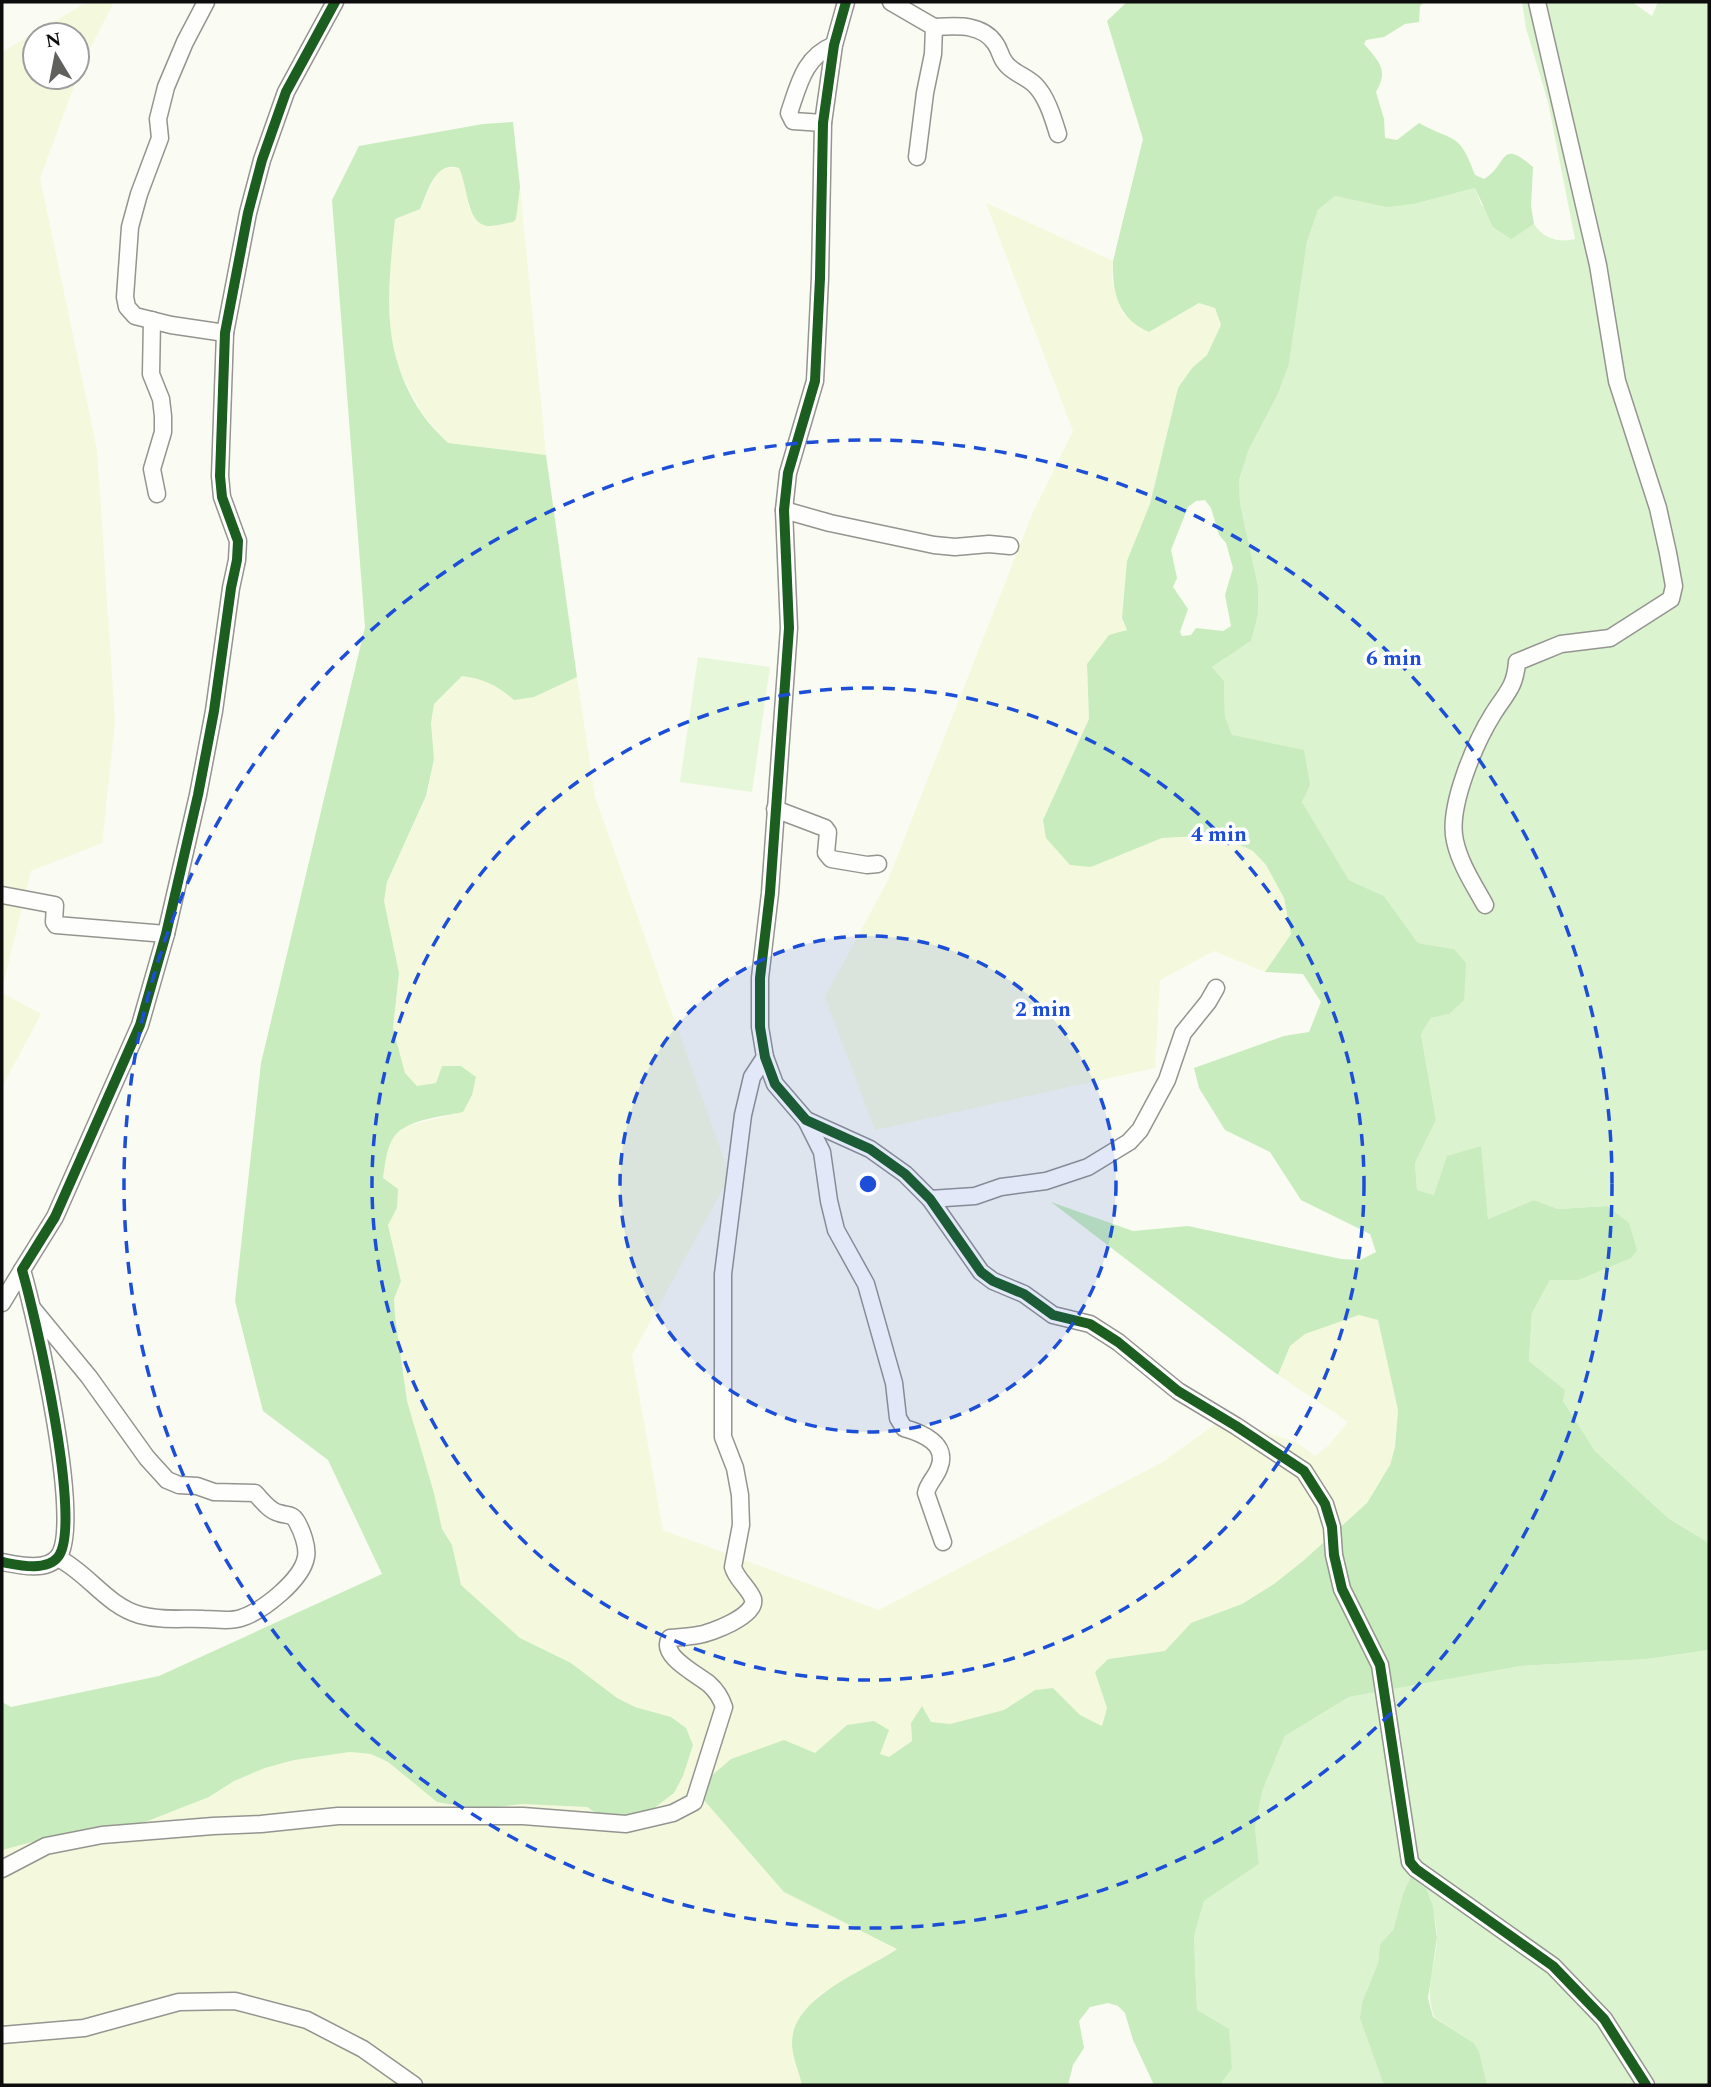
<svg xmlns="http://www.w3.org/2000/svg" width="1711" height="2087" font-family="Spectral,serif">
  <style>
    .farmland { fill: #f4f9dd; fill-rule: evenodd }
    .green { fill: #dcf3cf }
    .forest { fill: #c8ecbd; fill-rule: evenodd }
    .pitch { fill: #e7f7da }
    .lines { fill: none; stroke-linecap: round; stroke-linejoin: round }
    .minor-casing { stroke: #949490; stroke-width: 19 }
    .minor { stroke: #fefefd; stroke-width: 16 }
    .cycleway-casing { stroke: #fff; stroke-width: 15 }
    .cycleway { stroke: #1b5e20; stroke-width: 10 }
    .ring { fill: none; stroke: #1d4ed8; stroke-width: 3.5; stroke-dasharray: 12 9 }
    .centre { fill: #1d4ed8; stroke: #fff; stroke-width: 3.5 }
    .ring-label { font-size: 21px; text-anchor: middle; font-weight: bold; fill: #1d4ed8; stroke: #fff; stroke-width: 7; stroke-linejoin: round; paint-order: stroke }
  </style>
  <rect width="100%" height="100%" fill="#fafbf2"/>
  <g class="farmland">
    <path d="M 87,2 L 114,2 L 83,62 L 40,178 L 97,450 L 115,722 L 102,843 L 31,871 L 2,989 L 2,52 ZM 35,35 L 77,35 L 77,77 L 35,77 Z"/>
    <path d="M 445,167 L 459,168 L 466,181 L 468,205 L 516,219 L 520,187 L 546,455 L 448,443 L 423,415 L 397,366 L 390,330 L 387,294 L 395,219 L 420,209 L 437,173 Z"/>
    <path d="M 986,203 L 1113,261 L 1112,279 L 1123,314 L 1149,332 L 1199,303 L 1215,308 L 1221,325 L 1207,355 L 1192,368 L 1178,388 L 1150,504 L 1125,592 L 1122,618 L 1127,631 L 1087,664 L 1089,719 L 1043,820 L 1091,867 L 1162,838 L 1219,835 L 1253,851 L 1266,865 L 1284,898 L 1291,934 L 1265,972 L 1214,951 L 1160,980 L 1155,1068 L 875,1130 L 825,997 L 888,880 L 1033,512 L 1073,431 Z"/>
    <path d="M 462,676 L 482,678 L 500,687 L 534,697 L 577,677 L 595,797 L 730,1176 L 632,1355 L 663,1530 L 879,1610 L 1161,1463 L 1225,1417 L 1299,1444 L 1315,1456 L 1328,1446 L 1348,1422 L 1278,1375 L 1290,1346 L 1305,1334 L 1359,1315 L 1378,1320 L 1398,1410 L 1395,1447 L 1390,1465 L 1367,1503 L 1303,1561 L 1274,1584 L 1242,1604 L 1191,1623 L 1165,1651 L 1108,1659 L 1095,1672 L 1107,1708 L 1102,1726 L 1080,1715 L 1053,1688 L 1035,1690 L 1004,1710 L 950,1724 L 931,1722 L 922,1707 L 911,1723 L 912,1741 L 889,1757 L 879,1754 L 847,1725 L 815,1753 L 784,1892 L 897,1949 L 819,1995 L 797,2024 L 792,2043 L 802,2085 L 2,2085 L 2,1850 L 9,1846 L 70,1832 L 140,1824 L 209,1797 L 234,1781 L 265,1768 L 293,1760 L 351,1752 L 371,1754 L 388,1762 L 437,1802 L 476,1809 L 523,1804 L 587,1807 L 599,1815 L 674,1793 L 683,1776 L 693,1745 L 671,1717 L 635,1707 L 617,1698 L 571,1663 L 520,1638 L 461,1585 L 452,1545 L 442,1529 L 434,1493 L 407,1401 L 395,1316 L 394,1299 L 401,1281 L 388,1224 L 397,1208 L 383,1178 L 386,1156 L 392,1138 L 406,1126 L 463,1112 L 436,1083 L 417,1087 L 405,1073 L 393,1028 L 399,973 L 384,901 L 387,882 L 427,796 L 434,759 L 431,723 L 434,704 Z"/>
    <path d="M 2,993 L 41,1014 L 2,1087 Z"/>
  </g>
  <g class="green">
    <path d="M 1522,2 L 1632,2 L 1652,16 L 1658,2 L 1709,2 L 1709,1543 L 1668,1518 L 1595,1451 L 1563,1401 L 1565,1390 L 1529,1361 L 1532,1313 L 1550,1280 L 1578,1280 L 1607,1206 L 1558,1209 L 1534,1200 L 1488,1219 L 1480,1146 L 1434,1195 L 1417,1190 L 1415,1163 L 1436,1120 L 1421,1034 L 1431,1018 L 1449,1014 L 1454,949 L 1418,943 L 1384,896 L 1349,880 L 1302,802 L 1309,785 L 1232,735 L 1225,718 L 1224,681 L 1212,667 L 1251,641 L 1258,586 L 1240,503 L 1239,480 L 1249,449 L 1278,394 L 1289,364 L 1307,242 L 1318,210 L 1335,196 L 1387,206 L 1414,204 L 1475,188 L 1481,204 L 1511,238 L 1534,224 C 1544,239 1559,243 1575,239 L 1548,102 L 1526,28 Z"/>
    <path d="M 1709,1650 L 1709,2085 L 1487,2085 L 1479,2051 L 1474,2043 L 1434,2017 C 1424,1986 1435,1969 1437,1939 C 1437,1923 1432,1905 1427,1890 L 1403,1894 L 1393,1930 L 1380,1944 L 1378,1963 L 1363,2000 L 1384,2085 L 1220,2085 L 1232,2069 L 1197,2010 L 1194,1936 L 1204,1901 L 1259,1864 L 1255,1827 L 1263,1789 L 1285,1736 L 1349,1697 L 1521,1666 L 1647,1659 Z"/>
  </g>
  <g class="forest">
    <path d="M 1127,2 L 1424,2 L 1420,6 L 1419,22 L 1405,24 L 1384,37 L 1366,40 L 1364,44 C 1379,62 1389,69 1376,92 L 1384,119 L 1385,138 L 1397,140 L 1419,123 C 1455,143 1459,131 1475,175 L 1484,179 C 1508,165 1499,137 1533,167 L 1531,206 L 1534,224 L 1511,239 L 1493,227 L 1475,188 L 1414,204 L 1387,207 L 1335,196 L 1318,210 L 1307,242 L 1289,364 L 1278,394 L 1249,449 L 1239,480 L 1240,503 L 1258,586 L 1258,614 L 1251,641 L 1212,667 L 1224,681 L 1225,717 L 1232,735 L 1304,750 L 1310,785 L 1302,802 L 1349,880 L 1384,896 L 1418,943 L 1454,949 L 1466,963 L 1464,1000 L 1449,1014 L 1431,1018 L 1421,1034 L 1436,1120 L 1415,1163 L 1417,1190 L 1434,1195 L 1447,1156 L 1481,1146 L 1488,1219 L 1534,1200 L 1558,1209 L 1607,1206 L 1629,1223 L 1637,1250 L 1631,1258 L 1578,1280 L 1550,1280 L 1532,1313 L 1529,1361 L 1565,1390 L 1563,1401 L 1595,1451 L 1668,1518 L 1709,1543 L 1709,1650 L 1647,1659 L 1521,1666 L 1349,1697 L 1285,1736 L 1263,1789 L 1255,1827 L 1259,1864 L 1204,1901 L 1194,1936 L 1197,2010 L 1229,2029 L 1232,2069 L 1220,2085 L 1154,2085 L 1133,2040 L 1125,2013 L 1118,2006 L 1108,2003 L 1090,2007 L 1079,2021 L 1084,2048 L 1073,2065 L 1068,2085 L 802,2085 C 799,2072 792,2056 792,2043 C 792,1997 865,1971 897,1949 L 784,1892 L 703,1799 L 710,1777 L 731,1759 L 784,1740 L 815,1753 L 847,1725 L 874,1721 L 889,1730 L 880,1754 L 889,1757 L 912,1741 L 911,1723 L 922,1706 L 931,1722 L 950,1724 L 1004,1710 L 1035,1690 L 1053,1688 L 1080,1715 L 1102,1726 L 1107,1708 L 1095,1672 L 1108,1659 L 1165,1651 L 1191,1623 L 1242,1604 L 1274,1584 L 1303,1561 L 1367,1503 L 1390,1465 L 1395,1447 L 1398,1410 L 1378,1320 L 1359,1315 L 1305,1334 L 1290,1346 L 1278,1375 L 1051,1202 L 1133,1231 L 1188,1226 L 1341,1259 L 1360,1260 L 1376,1252 L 1370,1234 L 1301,1200 L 1270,1152 L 1225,1130 L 1199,1088 L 1194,1068 L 1284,1036 L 1309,1032 L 1321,1002 L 1303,974 L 1265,972 L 1291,934 L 1284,898 L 1266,865 L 1253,851 L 1219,835 L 1162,838 L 1091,867 L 1070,865 L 1046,838 L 1043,820 L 1089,719 L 1087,664 L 1109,635 L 1127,630 L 1122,618 L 1127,561 L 1150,504 L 1178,388 L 1192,368 L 1207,355 L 1221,325 L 1215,308 L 1199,303 L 1149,332 C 1118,319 1112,292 1113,261 L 1143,139 L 1107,21 ZM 1205,500 L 1211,508 L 1219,535 L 1226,543 L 1233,568 L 1225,595 L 1231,626 L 1223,631 L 1196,628 L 1191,635 L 1182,636 L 1180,632 L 1188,609 L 1173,587 L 1177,578 L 1171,550 L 1188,507 L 1196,501 Z"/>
    <path d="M 513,122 L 520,187 L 516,219 L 513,222 C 505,223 491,228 484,225 C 467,221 467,183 459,168 C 435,160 428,192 420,209 L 395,219 C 388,292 379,349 422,414 C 429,424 439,434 448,443 L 546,455 L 577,677 L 534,697 L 514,700 C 497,685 484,679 462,676 L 434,704 L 431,723 L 434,759 L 426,796 L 387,882 L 384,901 L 399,973 L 393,1028 L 405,1073 L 417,1086 L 436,1083 L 442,1066 L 461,1066 L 476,1077 L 472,1095 L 463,1112 C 441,1117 403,1119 392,1140 C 386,1151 385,1166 383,1178 L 398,1189 L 397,1208 L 388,1225 L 401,1281 L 394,1299 L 395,1316 L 407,1401 L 434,1493 L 442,1529 L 452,1545 L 461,1585 L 520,1638 L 571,1663 L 617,1698 L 635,1707 L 671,1717 L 686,1728 L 693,1745 L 683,1776 L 674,1793 L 646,1814 L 618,1820 L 599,1815 L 587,1807 L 523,1804 L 476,1809 L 437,1802 L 388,1762 L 371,1754 L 350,1752 L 294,1760 L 265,1768 L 234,1781 L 209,1797 L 140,1824 L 70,1832 L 2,1850 L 2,1702 L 11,1707 L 159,1676 L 382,1574 L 328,1460 L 263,1411 L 235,1301 L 261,1063 L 365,627 L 332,200 L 359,146 L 483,124 Z"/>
    <path d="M 1411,1877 L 1427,1890 L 1433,1907 L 1437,1938 L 1428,1998 L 1433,2017 L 1474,2043 L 1479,2051 L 1487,2085 L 1384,2085 L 1360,2018 L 1363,2000 L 1378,1963 L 1380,1944 L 1393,1930 L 1403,1894 Z"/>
  </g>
  <path class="pitch" d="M 698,657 L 770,667 L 752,792 L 680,782 Z"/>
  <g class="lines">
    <defs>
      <g id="minor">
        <path d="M 206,2 L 185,42 L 166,87 L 158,119 L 160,138 L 139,194 L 130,227 L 125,297 L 127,307 L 135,316 L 171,325 L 225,333"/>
        <path d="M 846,2 L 834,45 L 823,123 L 820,278 L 815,381 L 788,473 L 784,510 L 789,628 L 770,893 L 760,978 L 760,1027 L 765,1057 L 775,1084 L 806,1120 L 870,1149 L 905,1174 L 930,1199 L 981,1272 L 993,1281 L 1024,1294 L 1053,1315 L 1090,1324 L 1118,1342 L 1178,1391 L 1236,1426 L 1304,1471 L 1325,1504 L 1332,1527 L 1334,1555 L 1342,1589 L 1380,1665 L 1410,1862 L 1416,1869 L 1553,1966 L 1604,2019 L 1646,2085"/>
        <path d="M 891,2 L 934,27 L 933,54 L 925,93 L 917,157"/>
        <path d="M 934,27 C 956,26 981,23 995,43 C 1001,51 1000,59 1008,66 C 1016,74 1027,77 1035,85 C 1047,97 1053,118 1058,134"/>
        <path d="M 823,123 L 793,121 L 789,113 C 799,84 804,57 834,45"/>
        <path d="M 152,320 L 151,374 L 161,399 L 163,416 L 163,432 L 152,469 L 157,494"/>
        <path d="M 784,510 L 830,523 L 934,545 L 955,547 L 989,544 L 1010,546"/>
        <path d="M 775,809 L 825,828 L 828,832 L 826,853 L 831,859 L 867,865 L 878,864"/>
        <path d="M 2,895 L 55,905 L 54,922 L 56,925 L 166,934"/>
        <path d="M 1485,905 C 1474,885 1460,864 1455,841 C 1447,808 1475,743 1493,714 C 1506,693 1515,688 1517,662 L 1561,644 L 1610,638 L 1671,599 L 1674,586 L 1668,553 L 1658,508 L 1617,381 L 1598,265 L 1537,2"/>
        <path d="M 806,1120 L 822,1152 L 829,1201 L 836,1230 L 866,1284 L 894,1383 L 898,1418 L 904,1428 C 922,1433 949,1444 939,1468 C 936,1477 928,1483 926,1493 L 943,1542"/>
        <path d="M 930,1199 L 975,1196 L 1001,1187 L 1046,1181 L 1088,1167 L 1129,1142 L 1140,1130 L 1167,1080 L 1183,1033 L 1208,1002 L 1216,988"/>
        <path d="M 2,1303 L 22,1270"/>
        <path d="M 33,1309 L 89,1377 L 147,1458 L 167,1480 L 179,1485 L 197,1486 L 214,1492 L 255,1493 C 261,1499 269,1511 279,1513 C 287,1516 292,1513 297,1522 C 302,1531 308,1547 306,1557 C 302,1580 263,1611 241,1618 C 229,1622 217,1619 204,1619 C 182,1618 162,1621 140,1615 C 107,1606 88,1573 58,1558"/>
        <path d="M 2,1562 C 18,1565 46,1572 58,1557 C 84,1525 35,1314 22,1270 L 55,1217 L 140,1025 L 166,934 L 198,795 L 214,711 L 231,588 L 237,560 L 238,541 L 222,497 L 220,476 L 225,333 L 248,213 L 262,160 L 286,92 L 335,2"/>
        <path d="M 2,1869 L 46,1846 L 102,1835 L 213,1826 L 261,1824 L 338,1816 L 523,1816 L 626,1824 L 673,1813 L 694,1802 L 724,1707 C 721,1698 717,1691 709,1684 C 697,1674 659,1656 670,1638 C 679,1637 689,1637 698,1635 C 711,1633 757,1616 753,1599 C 749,1588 736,1579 733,1567 L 741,1525 L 740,1495 L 735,1468 L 723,1437 L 723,1274 L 743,1115 L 752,1077 L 765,1057"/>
        <path d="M 2,2035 L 84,2028 L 179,2002 L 235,2001 L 307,2020 L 363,2049 L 414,2085"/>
      </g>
    </defs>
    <use href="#minor" class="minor-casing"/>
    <use href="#minor" class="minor"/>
    <defs>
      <g id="cycleway">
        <path d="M 846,2 L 834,45 L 823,123 L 820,278 L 815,381 L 788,473 L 784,510 L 789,628 L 770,893 L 760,978 L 760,1027 L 765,1057 L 775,1084 L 806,1120 L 870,1149 L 905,1174 L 930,1199 L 981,1272 L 993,1281 L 1024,1294 L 1053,1315 L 1090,1324 L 1118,1342 L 1178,1391 L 1236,1426 L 1304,1471 L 1325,1504 L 1332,1527 L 1334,1555 L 1342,1589 L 1380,1665 L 1410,1862 L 1416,1869 L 1553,1966 L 1604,2019 L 1646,2085"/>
        <path d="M 2,1562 C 18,1565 46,1572 58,1557 C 84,1525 35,1314 22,1270 L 55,1217 L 140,1025 L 166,934 L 198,795 L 214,711 L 231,588 L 237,560 L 238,541 L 222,497 L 220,476 L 225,333 L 248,213 L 262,160 L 286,92 L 335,2"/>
      </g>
    </defs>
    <use href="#cycleway" class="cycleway-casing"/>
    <use href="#cycleway" class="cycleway"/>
  </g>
  <circle cx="868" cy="1184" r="248" fill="#1d4ed8" fill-opacity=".12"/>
  <g class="ring">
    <circle cx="868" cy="1184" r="248"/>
    <circle cx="868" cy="1184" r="496"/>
    <circle cx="868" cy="1184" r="744"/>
  </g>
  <circle cx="868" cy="1184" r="10" class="centre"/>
  <g class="ring-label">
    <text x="1394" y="665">6 min</text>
    <text x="1219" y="841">4 min</text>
    <text x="1043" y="1016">2 min</text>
  </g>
  <rect width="1711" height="2087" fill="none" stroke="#0d0d0d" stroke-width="7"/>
  <g transform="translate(56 56) rotate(350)"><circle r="33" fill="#ffffff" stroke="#9e9e9e" stroke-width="2"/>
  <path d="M0-5L12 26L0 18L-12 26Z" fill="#60605d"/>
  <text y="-10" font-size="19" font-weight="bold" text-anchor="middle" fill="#0d0d0d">N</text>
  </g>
</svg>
